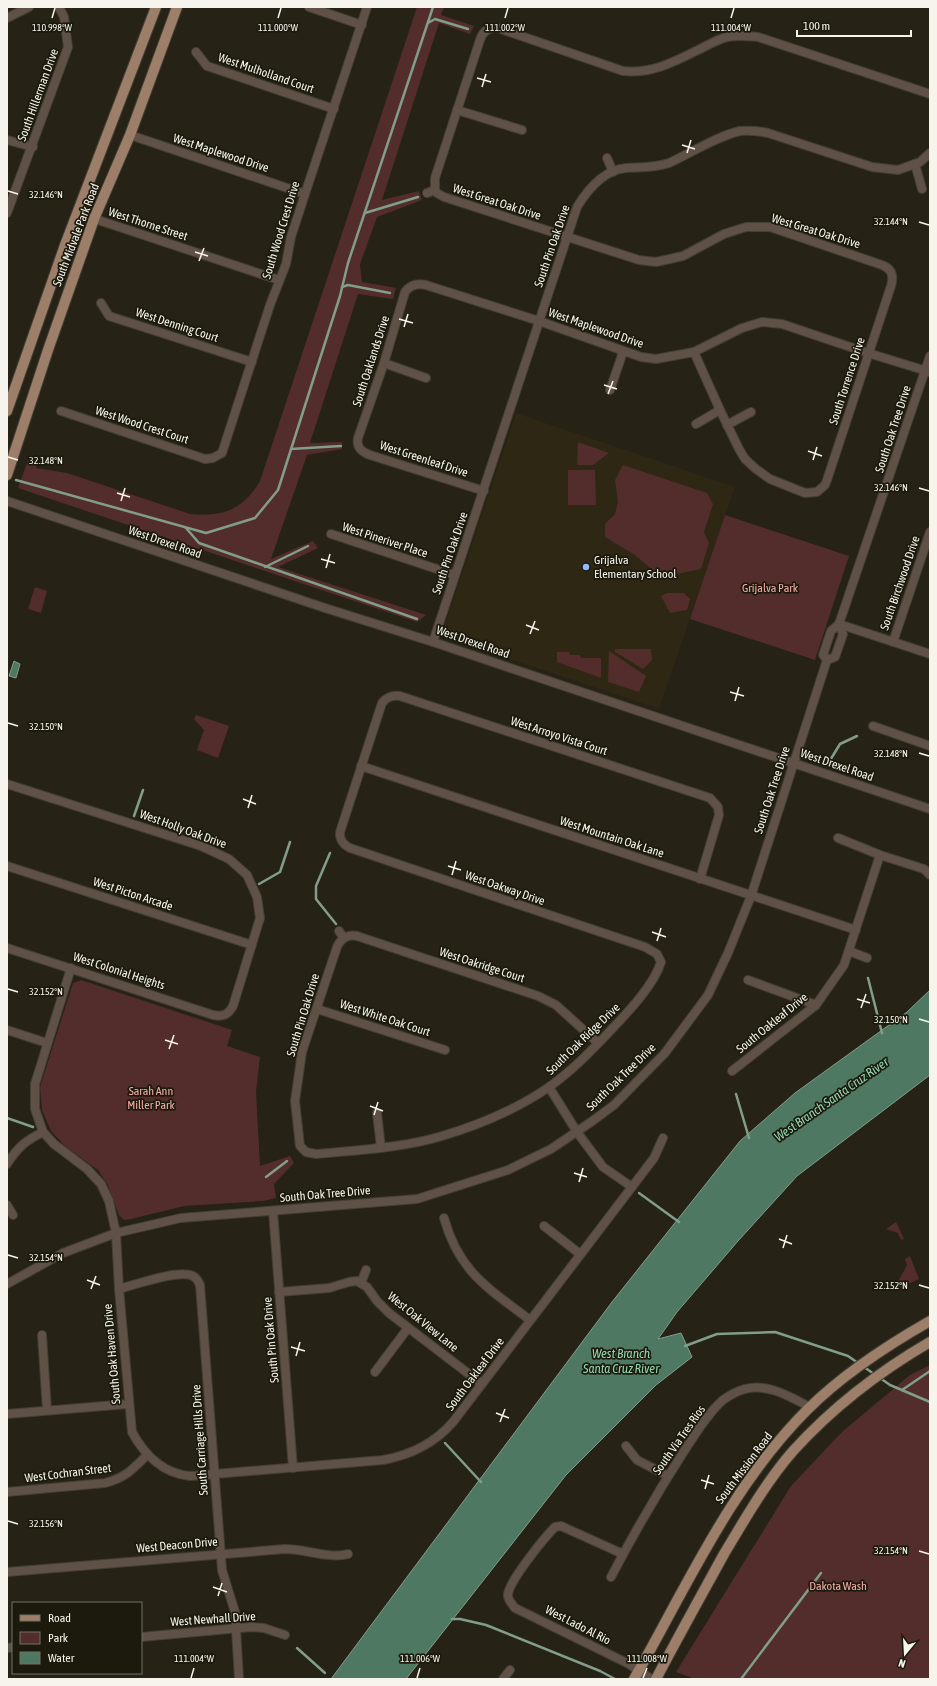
<svg xmlns="http://www.w3.org/2000/svg" width="937" height="1686" font-family="'Asap Condensed',sans-serif">
  <style>
    .built { fill: #2d2714 }
    .green { fill: #532d2b }
    .water { fill: #4f7862; stroke: #819d8b }
    .lines { fill: none; stroke-linecap: round; stroke-linejoin: round }
    .stream { stroke: #819d8b; stroke-width: 2.5 }
    .minor-casing { stroke: #433f34; stroke-width: 10 }
    .major-casing { stroke: #433f34; stroke-width: 12 }
    .minor { stroke: #605147; stroke-width: 8 }
    .major { stroke: #9d7f69; stroke-width: 10 }
    .ticks { fill: none; stroke: #f6f4ec; stroke-width: 1.5 }
    .poi-dot { fill: #95b7fd; stroke: #1c190d; stroke-width: 1.5 }
    .labels { text-anchor: middle; stroke-width: 3.5; stroke-linejoin: round; paint-order: stroke }
    .street-label { font-size: 12px; fill: #f6f4ec; stroke: #1c190d }
    .poi-label { font-size: 12px; fill: #f6f4ec; stroke: #1c190d; text-anchor: start }
    .park-label { font-size: 12px; fill: #f5aca7; stroke: #1c190d }
    .water-label { font-size: 13px; font-style: italic; fill: #91d7b3; stroke: #1c190d }
    .ticks-label { font-size: 10px; text-anchor: middle; fill: #f6f4ec; stroke: #1c190d; stroke-width: 3.5; stroke-linejoin: round; paint-order: stroke }
  </style>
  <rect width="100%" height="100%" fill="#262216"/>
  <path class="built" d="M 516,413 L 735,487 L 659,709 L 441,636 Z"/>
  <g class="green">
    <path d="M 417,7 L 444,7 L 441,15 L 474,26 L 470,34 L 439,23 L 382,200 L 419,191 L 422,200 L 377,217 L 360,264 L 362,282 L 396,288 L 393,299 L 358,294 L 310,443 L 342,442 L 342,449 L 307,455 L 271,559 L 313,541 L 318,548 L 278,567 L 426,615 L 417,622 L 18,488 L 30,455 L 39,459 L 36,468 L 67,473 L 190,514 C 223,517 243,510 260,481 Z"/>
    <path d="M 578,442 L 609,453 L 593,465 L 577,465 Z"/>
    <path d="M 623,465 L 707,493 L 713,504 L 704,532 L 709,543 L 701,569 L 677,574 L 656,573 L 635,555 L 605,537 L 605,524 L 615,514 L 618,502 L 615,480 Z"/>
    <path d="M 568,470 L 595,470 L 596,505 L 568,505 Z"/>
    <path d="M 725,515 L 849,556 L 815,660 L 690,619 Z"/>
    <path d="M 35,587 L 47,591 L 41,613 L 28,609 Z"/>
    <path d="M 667,593 L 684,593 L 690,599 L 687,610 L 670,613 L 661,596 Z"/>
    <path d="M 615,649 L 651,649 L 652,660 L 643,669 L 615,652 Z"/>
    <path d="M 609,651 L 646,676 L 639,692 L 608,682 Z"/>
    <path d="M 557,652 L 569,652 L 570,655 L 580,655 L 581,658 L 601,658 L 601,678 L 557,662 Z"/>
    <path d="M 196,715 L 229,726 L 218,758 L 197,750 L 204,730 L 194,719 Z"/>
    <path d="M 81,980 L 232,1030 L 227,1046 L 260,1057 L 256,1092 L 260,1166 L 290,1156 L 294,1163 L 274,1184 L 276,1198 L 263,1201 L 184,1206 L 131,1219 L 124,1220 L 119,1215 L 108,1185 L 98,1170 L 66,1147 L 51,1131 L 42,1110 L 40,1087 L 73,983 Z"/>
    <path d="M 896,1222 L 904,1239 L 901,1240 L 898,1233 L 886,1229 Z"/>
    <path d="M 910,1256 L 919,1279 L 893,1291 L 907,1265 L 905,1259 Z"/>
    <path d="M 930,1365 L 930,1679 L 695,1679 L 676,1672 L 791,1486 L 842,1432 L 910,1375 Z"/>
  </g>
  <g class="water">
    <path d="M 14,661 L 20,664 L 16,678 L 9,676 Z"/>
    <path d="M 930,990 L 930,1075 L 797,1176 L 738,1241 L 677,1312 L 658,1339 L 681,1333 L 692,1357 L 656,1385 L 566,1475 L 406,1679 L 331,1679 L 612,1302 L 740,1141 L 795,1093 L 907,1012 Z"/>
  </g>
  <g class="lines">
    <g class="stream">
      <path d="M 428,23 L 435,19 L 468,29"/>
      <path d="M 365,213 L 418,197"/>
      <path d="M 342,287 L 348,285 L 390,293"/>
      <path d="M 291,449 L 341,446"/>
      <path d="M 16,480 L 206,533 L 255,518 L 278,490 L 340,296 L 348,263 L 433,7"/>
      <path d="M 186,528 L 199,543 L 417,619"/>
      <path d="M 265,567 L 308,546"/>
      <path d="M 829,762 L 840,744 L 857,736"/>
      <path d="M 134,816 L 143,790"/>
      <path d="M 330,853 L 316,886 L 316,899 L 336,924"/>
      <path d="M 259,884 L 280,872 L 290,842"/>
      <path d="M 868,978 L 882,1033"/>
      <path d="M 736,1094 L 749,1138"/>
      <path d="M 7,1118 L 33,1127"/>
      <path d="M 266,1177 L 287,1161"/>
      <path d="M 639,1193 L 679,1222"/>
      <path d="M 685,1346 L 717,1334 L 775,1332 L 848,1356 L 858,1363"/>
      <path d="M 864,1367 L 874,1374"/>
      <path d="M 880,1378 L 890,1385 L 930,1402"/>
      <path d="M 902,1390 L 930,1371"/>
      <path d="M 445,1443 L 481,1482"/>
      <path d="M 452,1619 L 460,1619 L 486,1625 L 600,1671 L 615,1679"/>
      <path d="M 297,1648 L 325,1673"/>
      <path d="M 741,1679 L 821,1573"/>
    </g>
    <defs>
      <g id="minor">
        <path d="M 309,7 L 362,25"/>
        <path d="M 7,18 L 29,7"/>
        <path d="M 196,52 L 207,66 L 334,109"/>
        <path d="M 457,110 L 522,130"/>
        <path d="M 130,135 L 305,194"/>
        <path d="M 7,140 L 33,147"/>
        <path d="M 607,158 L 613,172"/>
        <path d="M 915,164 L 922,189"/>
        <path d="M 435,190 L 437,193 L 444,197 L 639,260 L 656,262 L 683,256 L 724,234 L 746,227 L 770,227 L 882,265 C 892,269 894,276 891,286 L 827,480 L 825,485 L 817,492 L 805,493 L 770,479 L 756,469 L 745,459 L 739,449 L 720,410 L 694,352"/>
        <path d="M 435,190 L 435,178 L 480,40 C 483,31 489,27 498,28 L 623,71 C 653,74 676,61 702,48 C 710,44 718,39 727,37 C 738,35 747,36 758,37 L 930,94"/>
        <path d="M 427,193 L 435,190"/>
        <path d="M 7,213 L 68,47 L 64,17 L 59,7"/>
        <path d="M 77,213 L 279,280"/>
        <path d="M 101,303 L 109,316 L 252,362"/>
        <path d="M 930,356 L 839,624 L 930,654"/>
        <path d="M 384,363 L 426,378"/>
        <path d="M 610,390 L 623,352"/>
        <path d="M 61,411 L 205,459 L 213,458 L 222,453 L 270,305 L 286,264 L 291,237 L 305,194 L 367,7"/>
        <path d="M 696,424 L 720,410"/>
        <path d="M 727,425 L 751,412"/>
        <path d="M 484,491 L 370,455 C 362,452 356,448 358,438 L 384,363 L 405,292 C 410,285 417,283 426,285 L 539,321 L 641,357 L 656,359 L 694,352 L 742,328 L 762,322 L 782,324 L 868,353 L 930,372"/>
        <path d="M 7,501 L 325,608 L 433,642 L 930,809"/>
        <path d="M 331,534 L 455,575"/>
        <path d="M 839,624 L 843,634 L 835,657 L 827,660 L 823,655 L 831,631 Z"/>
        <path d="M 433,642 L 577,207 C 588,189 604,170 626,168 C 641,167 655,168 669,163 C 691,153 717,136 740,131 C 750,130 759,131 768,133 L 872,167 L 898,170 L 920,162 L 930,153"/>
        <path d="M 893,642 L 930,532"/>
        <path d="M 873,726 L 930,746"/>
        <path d="M 361,766 L 856,930"/>
        <path d="M 7,784 L 201,846 L 229,859 L 247,875 L 257,897 L 260,918 L 233,1006 C 228,1015 223,1017 213,1015 L 7,948"/>
        <path d="M 838,838 L 880,855 L 924,869 L 930,875"/>
        <path d="M 7,866 L 252,945"/>
        <path d="M 339,931 L 344,938"/>
        <path d="M 849,951 L 867,958"/>
        <path d="M 71,968 L 35,1084 L 35,1109 L 43,1132 L 54,1144 L 87,1169 L 101,1184 L 109,1201 L 116,1233 L 119,1289 L 132,1432 C 144,1454 163,1474 190,1476 C 198,1476 206,1475 215,1474 L 383,1460 C 411,1455 434,1444 453,1422 L 654,1158 L 663,1138"/>
        <path d="M 748,980 L 816,1005"/>
        <path d="M 317,1009 L 445,1050"/>
        <path d="M 7,1030 L 47,1043"/>
        <path d="M 598,1043 L 556,1005 L 538,996 L 357,936 C 348,934 341,938 337,947 L 302,1052 L 295,1101 L 300,1146 L 306,1152 L 316,1154 C 357,1150 403,1148 442,1136 C 479,1125 517,1109 549,1087 C 572,1071 592,1050 611,1030 C 628,1012 654,985 661,962 L 657,954 L 645,947 L 350,848 C 342,844 338,837 341,829 L 382,703 C 387,697 392,695 400,696 L 710,798 L 718,807 L 719,815 L 700,879"/>
        <path d="M 732,1071 L 816,1005 L 844,965 L 880,855"/>
        <path d="M 549,1087 L 577,1132 L 603,1167 L 632,1187"/>
        <path d="M 377,1113 L 381,1148"/>
        <path d="M 7,1164 C 18,1147 25,1141 43,1132"/>
        <path d="M 7,1205 L 13,1215"/>
        <path d="M 273,1211 L 293,1468"/>
        <path d="M 444,1218 C 459,1272 488,1288 530,1320"/>
        <path d="M 544,1226 L 580,1254"/>
        <path d="M 361,1283 L 366,1270"/>
        <path d="M 7,1284 L 63,1253 L 116,1233 L 181,1218 L 417,1199 L 508,1170 L 551,1149 L 591,1122 L 614,1105 L 665,1053 L 708,995 L 728,953 L 751,896 L 827,660"/>
        <path d="M 119,1289 C 134,1285 179,1269 193,1276 C 197,1278 198,1281 200,1285 L 222,1570 L 235,1612 L 239,1679"/>
        <path d="M 279,1292 L 329,1288 L 349,1282 L 357,1281 L 367,1287 L 377,1301 L 389,1313 L 482,1384"/>
        <path d="M 42,1335 L 47,1410"/>
        <path d="M 375,1372 L 408,1328"/>
        <path d="M 7,1414 L 128,1404"/>
        <path d="M 626,1446 L 637,1460 L 668,1476"/>
        <path d="M 7,1492 L 105,1483 C 125,1478 133,1469 147,1455"/>
        <path d="M 623,1554 L 561,1526 L 555,1527 C 544,1538 510,1580 508,1594 C 507,1599 512,1604 515,1608 L 629,1664 L 651,1679"/>
        <path d="M 7,1572 L 285,1549 C 306,1549 328,1559 348,1554"/>
        <path d="M 611,1577 C 634,1533 659,1490 686,1448 C 697,1432 708,1413 723,1400 C 730,1395 737,1391 745,1389 C 769,1383 790,1397 810,1407"/>
        <path d="M 141,1637 L 251,1627 L 264,1628 L 285,1635"/>
        <path d="M 7,1648 L 13,1647"/>
        <path d="M 503,1679 L 510,1670"/>
      </g>
      <g id="major">
        <path d="M 7,411 L 65,245 L 156,7"/>
        <path d="M 7,475 L 48,350 L 94,219 L 130,135 L 177,7"/>
        <path d="M 634,1679 C 687,1586 731,1486 807,1410 C 843,1374 886,1346 930,1321"/>
        <path d="M 656,1679 C 678,1637 701,1596 724,1554 C 745,1519 766,1482 793,1451 C 832,1408 880,1371 930,1342"/>
      </g>
    </defs>
    <use href="#minor" class="minor-casing"/>
    <use href="#major" class="major-casing"/>
    <use href="#minor" class="minor"/>
    <use href="#major" class="major"/>
  </g>
  <path class="ticks" d="M 52,18 L 55,8M 278,18 L 281,8M 505,18 L 508,8M 731,18 L 734,8M 477,78 L 491,82M 482,87 L 486,74M 682,145 L 695,149M 687,153 L 691,140M 8,191 L 18,194M 919,222 L 929,225M 195,252 L 208,256M 199,261 L 204,248M 399,319 L 413,323M 404,327 L 408,314M 604,385 L 617,389M 608,394 L 613,381M 808,451 L 822,456M 8,457 L 18,460M 813,460 L 817,447M 919,488 L 929,491M 117,493 L 130,497M 121,501 L 125,488M 321,559 L 335,563M 326,568 L 330,554M 526,625 L 539,630M 530,634 L 535,621M 730,692 L 744,696M 735,701 L 739,687M 8,723 L 18,726M 919,753 L 929,756M 243,799 L 256,804M 248,808 L 252,795M 448,866 L 461,870M 452,875 L 456,861M 652,932 L 666,937M 657,941 L 661,928M 8,989 L 18,992M 857,999 L 870,1003M 861,1008 L 866,994M 919,1019 L 929,1022M 165,1040 L 178,1044M 169,1049 L 174,1035M 370,1106 L 383,1111M 374,1115 L 378,1102M 574,1173 L 587,1177M 579,1182 L 583,1168M 779,1239 L 792,1244M 783,1248 L 787,1235M 8,1255 L 18,1258M 87,1280 L 100,1285M 919,1285 L 929,1288M 91,1289 L 96,1276M 291,1347 L 305,1351M 296,1356 L 300,1342M 496,1413 L 509,1418M 500,1422 L 505,1409M 701,1480 L 714,1484M 705,1489 L 709,1475M 8,1521 L 18,1524M 919,1551 L 929,1554M 213,1587 L 227,1592M 218,1596 L 222,1583M 191,1678 L 194,1668M 417,1678 L 420,1668M 643,1678 L 647,1668"/>
  <circle class="poi-dot" cx="586" cy="567" r="4"/>
  <g class="labels">
    <g class="street-label">
      <text transform="translate(266 73) rotate(19)" y="4">West Mulholland Court</text>
      <text transform="translate(38 95) rotate(-70)" y="4">South Hillerman Drive</text>
      <text transform="translate(221 153) rotate(18)" y="4">West Maplewood Drive</text>
      <text transform="translate(497 202) rotate(18)" y="4">West Great Oak Drive</text>
      <text transform="translate(148 224) rotate(18)" y="4">West Thorne Street</text>
      <text transform="translate(281 230) rotate(-73)" y="4">South Wood Crest Drive</text>
      <text transform="translate(816 231) rotate(17)" y="4">West Great Oak Drive</text>
      <text transform="translate(76 235) rotate(-69)" y="4">South Midvale Park Road</text>
      <text transform="translate(552 246) rotate(-71)" y="4">South Pin Oak Drive</text>
      <text transform="translate(177 325) rotate(18)" y="4">West Denning Court</text>
      <text transform="translate(596 328) rotate(19)" y="4">West Maplewood Drive</text>
      <text transform="translate(371 361) rotate(-72)" y="4">South Oaklands Drive</text>
      <text transform="translate(847 381) rotate(-72)" y="4">South Torrence Drive</text>
      <text transform="translate(142 425) rotate(18)" y="4">West Wood Crest Court</text>
      <text transform="translate(893 429) rotate(-72)" y="4">South Oak Tree Drive</text>
      <text transform="translate(424 459) rotate(18)" y="4">West Greenleaf Drive</text>
      <text transform="translate(385 540) rotate(18)" y="4">West Pineriver Place</text>
      <text transform="translate(165 542) rotate(19)" y="4">West Drexel Road</text>
      <text transform="translate(450 553) rotate(-71)" y="4">South Pin Oak Drive</text>
      <text transform="translate(900 583) rotate(-71)" y="4">South Birchwood Drive</text>
      <text transform="translate(473 642) rotate(19)" y="4">West Drexel Road</text>
      <text transform="translate(559 736) rotate(18)" y="4">West Arroyo Vista Court</text>
      <text transform="translate(837 765) rotate(19)" y="4">West Drexel Road</text>
      <text transform="translate(772 790) rotate(-72)" y="4">South Oak Tree Drive</text>
      <text transform="translate(183 829) rotate(20)" y="4">West Holly Oak Drive</text>
      <text transform="translate(612 837) rotate(18)" y="4">West Mountain Oak Lane</text>
      <text transform="translate(505 888) rotate(19)" y="4">West Oakway Drive</text>
      <text transform="translate(133 894) rotate(18)" y="4">West Picton Arcade</text>
      <text transform="translate(482 965) rotate(18)" y="4">West Oakridge Court</text>
      <text transform="translate(119 971) rotate(18)" y="4">West Colonial Heights</text>
      <text transform="translate(303 1015) rotate(-73)" y="4">South Pin Oak Drive</text>
      <text transform="translate(385 1018) rotate(18)" y="4">West White Oak Court</text>
      <text transform="translate(772 1023) rotate(-39)" y="4">South Oakleaf Drive</text>
      <text transform="translate(583 1039) rotate(-44)" y="4">South Oak Ridge Drive</text>
      <text transform="translate(621 1077) rotate(-44)" y="4">South Oak Tree Drive</text>
      <text transform="translate(325 1194) rotate(-5)" y="4">South Oak Tree Drive</text>
      <text transform="translate(423 1322) rotate(39)" y="4">West Oak View Lane</text>
      <text transform="translate(271 1340) rotate(-95)" y="4">South Pin Oak Drive</text>
      <text transform="translate(112 1354) rotate(-95)" y="4">South Oak Haven Drive</text>
      <text transform="translate(475 1374) rotate(-53)" y="4">South Oakleaf Drive</text>
      <text transform="translate(200 1440) rotate(-94)" y="4">South Carriage Hills Drive</text>
      <text transform="translate(679 1440) rotate(-55)" y="4">South Via Tres Rios</text>
      <text transform="translate(744 1468) rotate(-53)" y="4">South Mission Road</text>
      <text transform="translate(68 1473) rotate(-7)" y="4">West Cochran Street</text>
      <text transform="translate(177 1545) rotate(-5)" y="4">West Deacon Drive</text>
      <text transform="translate(213 1619) rotate(-4)" y="4">West Newhall Drive</text>
      <text transform="translate(578 1625) rotate(27)" y="4">West Lado Al Rio</text>
    </g>
    <g class="poi-label">
      <text x="594" y="564">Grijalva<tspan x="594" dy="14">Elementary School</tspan></text>
    </g>
    <g class="park-label">
      <text x="770" y="592">Grijalva Park</text>
      <text x="151" y="1095">Sarah Ann<tspan x="151" dy="14">Miller Park</tspan></text>
      <text x="838" y="1590">Dakota Wash</text>
    </g>
    <g class="water-label">
      <text transform="translate(831 1099) rotate(-35)" y="5">West Branch Santa Cruz River</text>
      <text x="621" y="1358">West Branch<tspan x="621" dy="15">Santa Cruz River</tspan></text>
    </g>
  </g>
  <g class="ticks-label">
    <text x="52" y="31">110.998°W</text>
    <text x="278" y="31">111.000°W</text>
    <text x="505" y="31">111.002°W</text>
    <text x="731" y="31">111.004°W</text>
    <text x="46" y="198">32.146°N</text>
    <text x="891" y="225">32.144°N</text>
    <text x="46" y="464">32.148°N</text>
    <text x="891" y="491">32.146°N</text>
    <text x="46" y="730">32.150°N</text>
    <text x="891" y="757">32.148°N</text>
    <text x="46" y="995">32.152°N</text>
    <text x="891" y="1023">32.150°N</text>
    <text x="46" y="1261">32.154°N</text>
    <text x="891" y="1289">32.152°N</text>
    <text x="46" y="1527">32.156°N</text>
    <text x="891" y="1554">32.154°N</text>
    <text x="194" y="1662">111.004°W</text>
    <text x="420" y="1662">111.006°W</text>
    <text x="647" y="1662">111.008°W</text>
  </g>
  <rect width="937" height="1686" fill="none" stroke="#f6f4ec" stroke-width="16"/>
  <rect x="12" y="1602" width="130" height="72" fill="#1c190d" stroke="#737166"/>
  <rect x="20" y="1615" width="20" height="6" fill="#9d7f69" stroke="#737166"/>
  <text x="48" y="1622" font-size="12" fill="#f6f4ec">Road</text>
  <rect x="20" y="1632" width="20" height="12" fill="#532d2b" stroke="#737166"/>
  <text x="48" y="1642" font-size="12" fill="#f6f4ec">Park</text>
  <rect x="20" y="1652" width="20" height="12" fill="#4f7862" stroke="#737166"/>
  <text x="48" y="1662" font-size="12" fill="#f6f4ec">Water</text>
  <g transform="translate(905 1654) rotate(198)" stroke="#1c190d" stroke-width="3" paint-order="stroke">
  <path d="M0-3L7 15L0 10L-7 15Z" fill="#f6f4ec"/>
  <text y="-6" font-size="11" font-weight="bold" text-anchor="middle" fill="#f6f4ec">N</text>
  </g>
  <path d="M797 30v6h114v-6" fill="none" stroke="#f6f4ec" stroke-width="2"/>
  <text x="803" y="30" font-size="12" fill="#f6f4ec" stroke="#1c190d" stroke-width="3" paint-order="stroke">100 m</text>
</svg>
